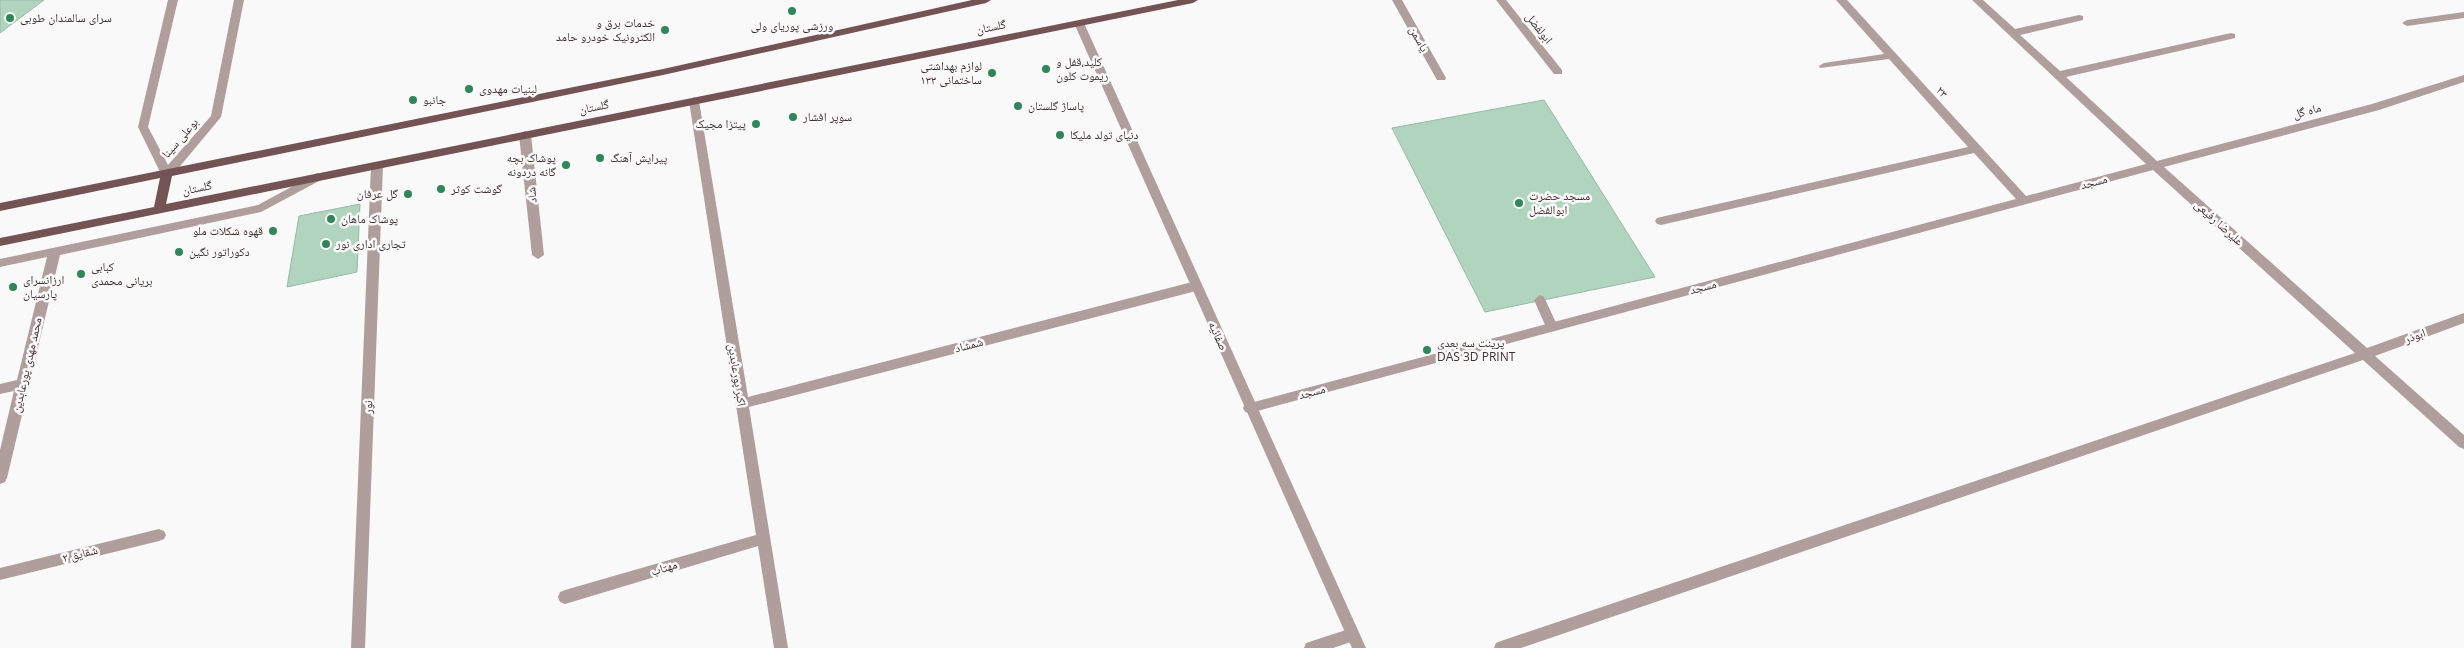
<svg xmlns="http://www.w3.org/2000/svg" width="2464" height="648" font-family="'Open Sans','Noto Naskh Arabic',sans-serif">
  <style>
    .building { fill: #b0d4bd; stroke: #98baa5 }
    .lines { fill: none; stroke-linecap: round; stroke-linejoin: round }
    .service { fill: #b09e9d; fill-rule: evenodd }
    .minor { fill: #b09e9d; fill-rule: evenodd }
    .tertiary { fill: #b09e9d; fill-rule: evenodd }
    .primary { fill: #735353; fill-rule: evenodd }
    .poi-dot { fill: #308659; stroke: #f9f9f9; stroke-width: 2 }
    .labels { text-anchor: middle; stroke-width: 5; stroke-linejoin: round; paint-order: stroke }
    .poi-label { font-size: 12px; fill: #403030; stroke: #f9f9f9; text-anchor: start }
    .street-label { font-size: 12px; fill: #403030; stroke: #f9f9f9 }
  </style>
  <rect width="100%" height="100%" fill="#f9f9f9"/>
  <g class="building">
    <path d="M 0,0 L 44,0 L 0,33 Z"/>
    <path d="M 1544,100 L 1655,277 L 1485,312 L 1392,128 Z"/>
    <path d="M 360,204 L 357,272 L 287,287 L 299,216 Z"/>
  </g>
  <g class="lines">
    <path class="service" d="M 1540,295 L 1544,297 L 1558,327 L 1556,330 L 1548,330 L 1546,327 L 1534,300 Z"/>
    <g class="minor">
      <path d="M 1392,0 L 1402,0 L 1446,78 L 1445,80 L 1437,80 Z"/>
      <path d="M 1496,0 L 1506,0 L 1562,70 L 1562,74 L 1554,74 Z"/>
      <path d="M 1836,0 L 1847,0 L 2026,196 L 2146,164 L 1972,0 L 1983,0 L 2015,29 L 2079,15 L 2083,16 L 2083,20 L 2020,35 L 2060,71 L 2231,33 L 2235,34 L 2235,38 L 2231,39 L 2066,77 L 2157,161 L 2372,104 L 2464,75 L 2464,82 L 2379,110 L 2164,167 L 2367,348 L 2464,313 L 2464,323 L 2375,356 L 2464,435 L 2464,449 L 2459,447 L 2363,360 L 1521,648 L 1494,648 L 1496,643 L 1501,641 L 2355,353 L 2153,170 L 1250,413 L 1245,412 L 1243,408 L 1245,404 L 1250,403 L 2016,199 L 1974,153 L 1661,225 L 1657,224 L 1655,221 L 1657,218 L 1661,217 L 1968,147 L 1889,59 L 1820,68 L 1819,66 L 1824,63 L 1884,54 Z"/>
      <path d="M 2464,12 L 2464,18 L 2407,26 L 2402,23 L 2407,20 Z"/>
      <path d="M 694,97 L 699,101 L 748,397 L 1196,281 L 1202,286 L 1196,291 L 749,407 L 788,648 L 774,648 L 758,546 L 565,604 L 560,602 L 558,597 L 560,592 L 565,590 L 756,535 L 689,101 Z"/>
      <path d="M 525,131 L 531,135 L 544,255 L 538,259 L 532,255 L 519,135 Z"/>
      <path d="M 377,162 L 383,166 L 365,648 L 351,648 L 371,166 Z"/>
      <path d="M 317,173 L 321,174 L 323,177 L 321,180 L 261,212 L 60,255 L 7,478 L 5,482 L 0,484 L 0,450 L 14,391 L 0,394 L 0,384 L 17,380 L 47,257 L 0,267 L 0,259 L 258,205 Z"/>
      <path d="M 159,529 L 164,531 L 166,535 L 164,539 L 159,541 L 0,580 L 0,568 Z"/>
      <path d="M 1352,628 L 1357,630 L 1359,635 L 1357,640 L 1333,648 L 1304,648 L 1306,643 Z"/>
    </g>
    <g class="tertiary">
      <path d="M 168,0 L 178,0 L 148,127 L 168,165 L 211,116 L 234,0 L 244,0 L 221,117 L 171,177 L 167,178 L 161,174 L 138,127 Z"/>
      <path d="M 1079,20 L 1084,23 L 1366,648 L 1352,648 L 1074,23 Z"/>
    </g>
    <path class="primary" d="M 972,0 L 991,0 L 986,3 L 663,75 L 172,176 L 166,204 L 1178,0 L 1198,0 L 1193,3 L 0,246 L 0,238 L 154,207 L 160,178 L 0,211 L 0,203 L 663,69 Z"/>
  </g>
  <g class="poi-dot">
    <circle cx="792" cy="11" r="5"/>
    <circle cx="10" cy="18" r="5"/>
    <circle cx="665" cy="30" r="5"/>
    <circle cx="1046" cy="69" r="5"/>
    <circle cx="992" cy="73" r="5"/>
    <circle cx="469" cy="89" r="5"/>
    <circle cx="413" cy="100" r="5"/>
    <circle cx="1018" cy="106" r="5"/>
    <circle cx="793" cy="117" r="5"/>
    <circle cx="756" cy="124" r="5"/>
    <circle cx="1060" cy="135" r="5"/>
    <circle cx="600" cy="158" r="5"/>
    <circle cx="566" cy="165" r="5"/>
    <circle cx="441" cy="189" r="5"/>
    <circle cx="408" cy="194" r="5"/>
    <circle cx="1519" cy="203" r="5"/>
    <circle cx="331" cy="219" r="5"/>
    <circle cx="273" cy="231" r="5"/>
    <circle cx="326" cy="244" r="5"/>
    <circle cx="179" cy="252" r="5"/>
    <circle cx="81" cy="274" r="5"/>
    <circle cx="13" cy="287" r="5"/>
    <circle cx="1427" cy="350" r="5"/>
  </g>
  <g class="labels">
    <g class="poi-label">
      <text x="20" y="22">سرای سالمندان طوبی</text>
      <text x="655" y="27" text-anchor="end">خدمات برق و<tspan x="655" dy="14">الکترونیک خودرو حامد</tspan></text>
      <text x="792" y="30" text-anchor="middle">ورزشی پوریای ولی</text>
      <text x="1056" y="66">کلید،قفل و<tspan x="1056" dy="14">ریموت کلون</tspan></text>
      <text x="982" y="70" text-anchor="end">لوازم بهداشتی<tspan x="982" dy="14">ساختمانی ۱۳۳</tspan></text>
      <text x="479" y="93">لبنیات مهدوی</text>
      <text x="423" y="104">جانبو</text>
      <text x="1028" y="110">پاساژ گلستان</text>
      <text x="803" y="121">سوپر افشار</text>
      <text x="746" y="128" text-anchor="end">پیتزا مجیک</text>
      <text x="1070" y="139">دنیای تولد ملیکا</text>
      <text x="556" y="162" text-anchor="end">پوشاک بچه<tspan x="556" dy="14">گانه دردونه</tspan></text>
      <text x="610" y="162">پیرایش آهنگ</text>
      <text x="451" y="193">گوشت کوثر</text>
      <text x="398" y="198" text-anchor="end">گل عرفان</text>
      <text x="1529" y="200">مسجد حضرت<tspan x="1529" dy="14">ابوالفضل</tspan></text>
      <text x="341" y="223">پوشاک ماهان</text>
      <text x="263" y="235" text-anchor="end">قهوه شکلات ملو</text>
      <text x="336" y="248">تجاری اداری نور</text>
      <text x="189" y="256">دکوراتور نگین</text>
      <text x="91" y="271">کبابی<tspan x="91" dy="14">بریانی محمدی</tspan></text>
      <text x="23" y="284">ارزانسرای<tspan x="23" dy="14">پارسیان</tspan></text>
      <text x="1437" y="347">پرینت سه بعدی<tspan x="1437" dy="14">DAS 3D PRINT</tspan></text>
    </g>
    <g class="street-label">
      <text transform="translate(991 27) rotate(-11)" y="4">گلستان</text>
      <text transform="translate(1539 28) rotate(52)" y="4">ابولفضل</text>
      <text transform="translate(1419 39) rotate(61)" y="4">یاسمن</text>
      <text transform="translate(1942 92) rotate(48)" y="4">۲۳</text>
      <text transform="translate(594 107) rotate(-11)" y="4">گلستان</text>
      <text transform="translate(2307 111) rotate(-15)" y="4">ماه گل</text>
      <text transform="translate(180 138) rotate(-49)" y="4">بوعلی سینا</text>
      <text transform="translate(2094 182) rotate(-15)" y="4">مسجد</text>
      <text transform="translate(197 188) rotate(-11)" y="4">گلستان</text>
      <text transform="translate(532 195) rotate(-96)" y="4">شاد</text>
      <text transform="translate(2219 223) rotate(42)" y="4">علیرضا رفیعی</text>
      <text transform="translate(1703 287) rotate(-15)" y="4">مسجد</text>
      <text transform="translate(1218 336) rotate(66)" y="4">صفائیه</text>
      <text transform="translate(2415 336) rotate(-20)" y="4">ابوذر</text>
      <text transform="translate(969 345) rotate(-15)" y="4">شمشاد</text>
      <text transform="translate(27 365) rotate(-77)" y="4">محمد مهدی پورعابدین</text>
      <text transform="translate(737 375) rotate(81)" y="4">اکبر پورعابدین</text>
      <text transform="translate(1312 392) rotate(-15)" y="4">مسجد</text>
      <text transform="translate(368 407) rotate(-88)" y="4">نور</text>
      <text transform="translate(80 554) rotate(-14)" y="4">شقایق ۲</text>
      <text transform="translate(664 568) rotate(-17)" y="4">مهتاب</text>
    </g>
  </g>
</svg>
